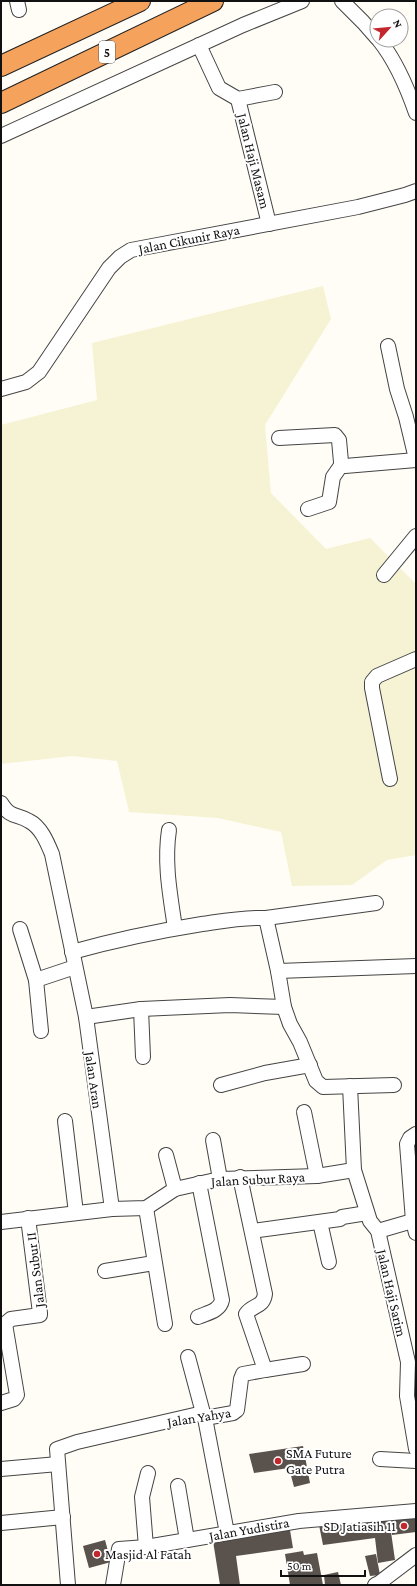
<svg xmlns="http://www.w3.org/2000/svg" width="417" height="1586" font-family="'Crimson Pro',serif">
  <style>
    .farmland { fill: #f6f3d4 }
    .building { fill: #5a524d }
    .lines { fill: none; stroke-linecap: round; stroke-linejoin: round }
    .minor-casing { stroke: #444; stroke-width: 16 }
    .highway-casing { stroke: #222; stroke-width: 22 }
    .minor { stroke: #fff; stroke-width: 14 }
    .highway { stroke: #f5a25d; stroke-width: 20 }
    .poi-dot { fill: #c4262e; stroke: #fff; stroke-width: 1.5 }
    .labels { text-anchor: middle; stroke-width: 4; stroke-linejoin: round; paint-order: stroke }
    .shield { fill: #fff; stroke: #585858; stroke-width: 1 }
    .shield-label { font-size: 13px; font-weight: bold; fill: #111 }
    .street-label { font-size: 14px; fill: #111; stroke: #fff }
    .poi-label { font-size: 14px; fill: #111; stroke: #fff; text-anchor: start }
  </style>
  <rect width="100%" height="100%" fill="#fffdf5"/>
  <path class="farmland" d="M 323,286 L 331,319 L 265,425 L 271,493 L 326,549 L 370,538 L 416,584 L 416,855 L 387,860 L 352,885 L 292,886 L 281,832 L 218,818 L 129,812 L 117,761 L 72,756 L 1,764 L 1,425 L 97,400 L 92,343 Z"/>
  <g class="building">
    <path d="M 303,1446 L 310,1483 L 294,1487 L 289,1468 L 254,1473 L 249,1454 Z"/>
    <path d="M 416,1516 L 416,1532 L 392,1535 L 391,1518 Z"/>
    <path d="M 389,1518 L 395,1560 L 378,1563 L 375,1538 L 323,1545 L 319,1525 Z"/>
    <path d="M 290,1530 L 293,1548 L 236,1556 L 240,1585 L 220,1585 L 213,1541 Z"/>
    <path d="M 105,1540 L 111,1562 L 89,1568 L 83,1546 Z"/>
    <path d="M 303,1551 L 304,1555 L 317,1553 L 323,1585 L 290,1585 L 285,1554 Z"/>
    <path d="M 376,1554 L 380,1575 L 370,1576 L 365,1556 Z"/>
    <path d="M 338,1572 L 341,1585 L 325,1585 L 324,1575 Z"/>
  </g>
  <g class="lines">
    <defs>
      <g id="minor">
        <path d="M 17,1 L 19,10"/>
        <path d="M 342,1 L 363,22 L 377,38"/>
        <path d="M 379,40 C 396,61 407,87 416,113"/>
        <path d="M 199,45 L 219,88 L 238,99 L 275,92"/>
        <path d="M 238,99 L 269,224"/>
        <path d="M 1,136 L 243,25 L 302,1"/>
        <path d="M 388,346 L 397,389 L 406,417 L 416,459"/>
        <path d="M 1,389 L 26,382 L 39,372 L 109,268 L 120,257 L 131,250 L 358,207 L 405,195 L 416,191"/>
        <path d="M 279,438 L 335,435 L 339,440 L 341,462 L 345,466 L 416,460"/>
        <path d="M 308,509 L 329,502 L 333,477 L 342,464"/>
        <path d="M 384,575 L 416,536"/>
        <path d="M 390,779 L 372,688 L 372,682 L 377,676 L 416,659"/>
        <path d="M 1,803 C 11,819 16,813 29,821 C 41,827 47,842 52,854 L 86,1017 L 112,1209"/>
        <path d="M 169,830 C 164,863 170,894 175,928"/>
        <path d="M 266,918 L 376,903"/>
        <path d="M 20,929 L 36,980 L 75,967"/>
        <path d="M 72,952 C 115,940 158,931 202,924 C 223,921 244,917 266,918 L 278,971 L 284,1007 L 290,1024 L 300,1042 L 316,1081 L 323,1087 L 394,1085"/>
        <path d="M 278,971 L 416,966"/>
        <path d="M 36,980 L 41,1031"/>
        <path d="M 141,1009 L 143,1057"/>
        <path d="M 86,1017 L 141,1009 L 230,1005 L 284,1007"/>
        <path d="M 221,1085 L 265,1073 L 310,1065"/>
        <path d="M 350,1086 L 354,1170 L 370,1221 L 378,1231 L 408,1362 L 407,1396 L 416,1449"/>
        <path d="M 304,1112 L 317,1176"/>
        <path d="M 65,1121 L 76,1213"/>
        <path d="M 416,1134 L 410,1138 L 407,1144 L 413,1221 L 416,1233"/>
        <path d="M 213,1140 L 220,1179"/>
        <path d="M 166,1155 L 175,1189"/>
        <path d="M 146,1208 L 165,1324"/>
        <path d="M 1,1222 L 112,1209 L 146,1208 L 175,1189 L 220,1179 L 317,1176 L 354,1170"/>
        <path d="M 320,1222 L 329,1262"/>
        <path d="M 252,1231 L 340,1219 L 342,1217 L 367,1213"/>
        <path d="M 378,1231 L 416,1220"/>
        <path d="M 105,1271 L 154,1263"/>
        <path d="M 198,1317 C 207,1313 220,1311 222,1300 L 199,1183"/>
        <path d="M 188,1357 L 203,1413"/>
        <path d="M 265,1370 L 303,1364"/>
        <path d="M 1,1403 L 14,1399 L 17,1395 L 5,1324 L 11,1319 L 40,1315 L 40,1313 L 28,1218"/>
        <path d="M 205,1418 L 227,1533"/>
        <path d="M 380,1459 L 416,1461"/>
        <path d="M 1,1469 L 58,1464"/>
        <path d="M 178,1486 L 187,1540"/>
        <path d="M 1,1523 L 63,1517"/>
        <path d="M 146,1547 L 142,1497 L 148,1473"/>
        <path d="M 68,1585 L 57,1449 L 77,1442 L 203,1413 L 205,1418 L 233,1413 L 237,1410 L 241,1379 L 243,1374 L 265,1370 L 246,1314 C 253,1304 263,1308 265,1294 L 240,1177"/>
        <path d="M 113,1585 L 119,1549 L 146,1547 L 299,1521 L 416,1511"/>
        <path d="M 375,1585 L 379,1583 L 416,1555"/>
      </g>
      <g id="highway">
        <path d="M 1,66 L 140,1"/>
        <path d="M 1,103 L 213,1"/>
      </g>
    </defs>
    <use href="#minor" class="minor-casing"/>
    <use href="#highway" class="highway-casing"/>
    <use href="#minor" class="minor"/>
    <use href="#highway" class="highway"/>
  </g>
  <g class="poi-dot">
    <circle cx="278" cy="1461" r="4"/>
    <circle cx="404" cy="1526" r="4"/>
    <circle cx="97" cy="1554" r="4"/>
  </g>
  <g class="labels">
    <rect class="shield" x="99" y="41" width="16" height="22" rx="3"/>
    <g class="shield-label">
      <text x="107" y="57">5</text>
    </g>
    <g class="street-label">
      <text transform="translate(254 161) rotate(76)" y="5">Jalan Haji Masam</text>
      <text transform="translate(189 239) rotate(-11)" y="5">Jalan Cikunir Raya</text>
      <text transform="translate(94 1080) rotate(82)" y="5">Jalan Aran</text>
      <text transform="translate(258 1179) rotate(-3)" y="5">Jalan Subur Raya</text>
      <text transform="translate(35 1270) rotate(-97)" y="5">Jalan Subur II</text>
      <text transform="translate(392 1293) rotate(77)" y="5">Jalan Haji Sarim</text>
      <text transform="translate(199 1417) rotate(-9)" y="5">Jalan Yahya</text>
      <text transform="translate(249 1529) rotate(-10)" y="5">Jalan Yudistira</text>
    </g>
    <g class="poi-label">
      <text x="286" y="1458">SMA Future<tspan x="286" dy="16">Gate Putra</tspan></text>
      <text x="396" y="1531" text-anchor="end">SD Jatiasih 11</text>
      <text x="105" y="1559">Masjid Al Fatah</text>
    </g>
  </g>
  <rect width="417" height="1586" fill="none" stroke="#111111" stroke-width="4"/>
  <g transform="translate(389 28) rotate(63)"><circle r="19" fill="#ffffff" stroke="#a0a0a0"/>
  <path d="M0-3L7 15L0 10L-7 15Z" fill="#c4262e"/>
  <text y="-6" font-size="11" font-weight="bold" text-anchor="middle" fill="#111111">N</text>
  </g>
  <path d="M281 1570v6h84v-6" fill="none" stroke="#111111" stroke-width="2"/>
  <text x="287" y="1570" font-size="12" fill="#111111" stroke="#ffffff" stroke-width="3" paint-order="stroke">50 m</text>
</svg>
